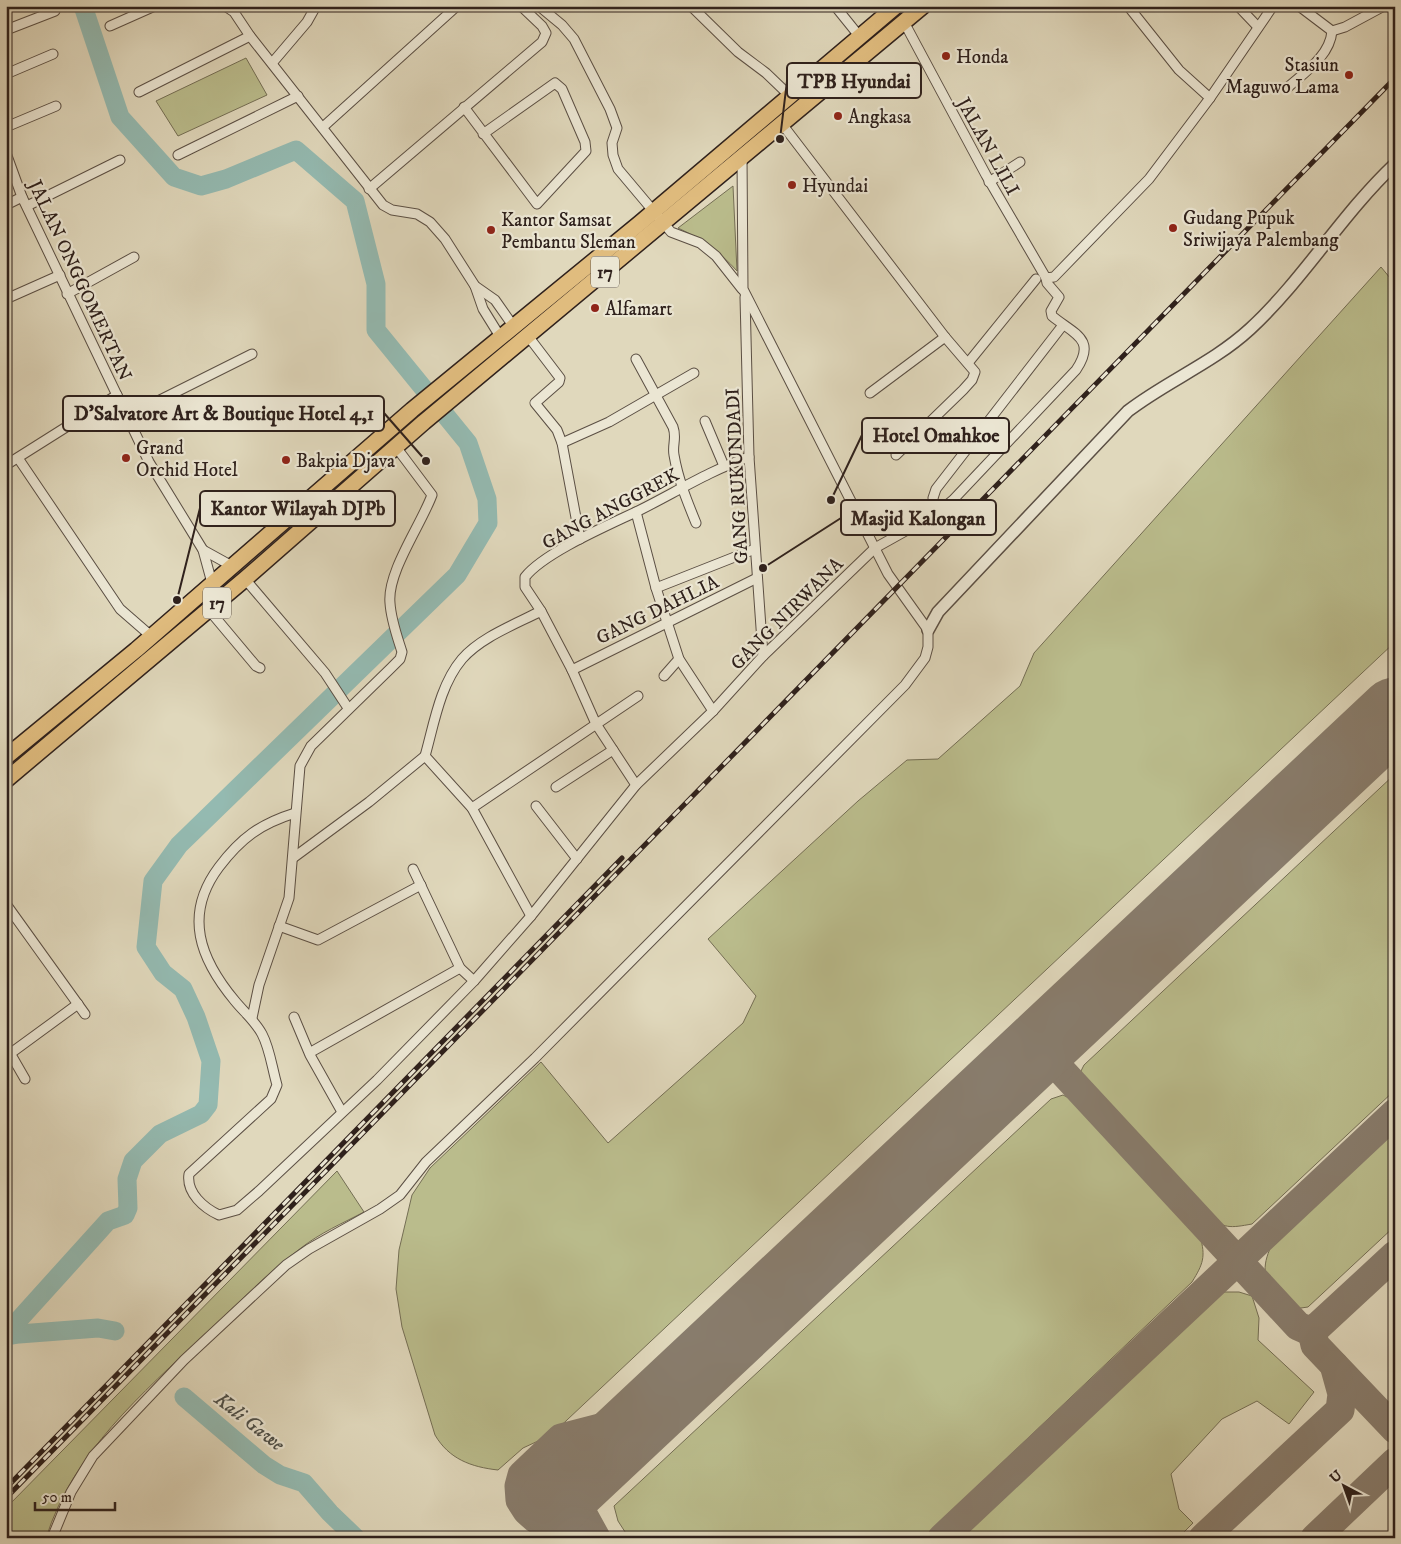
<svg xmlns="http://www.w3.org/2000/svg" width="1401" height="1544" font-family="'IM FELL DW Pica',serif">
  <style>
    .green { fill: #babc8c; stroke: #746e54 }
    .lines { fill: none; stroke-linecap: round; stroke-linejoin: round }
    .river { stroke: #94bab1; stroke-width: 19 }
    .taxiway { stroke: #887c6c; stroke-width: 29 }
    .runway { stroke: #887c6c; stroke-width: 71 }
    .minor-casing { stroke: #5b4f44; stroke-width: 11 }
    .tertiary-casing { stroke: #5b4f44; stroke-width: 14 }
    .trunk-casing { stroke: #2f211c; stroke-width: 18 }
    .minor { stroke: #ebe6d3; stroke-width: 9 }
    .tertiary { stroke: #ebe6d3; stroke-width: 11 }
    .trunk { stroke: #e0bc7e; stroke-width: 15 }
    .rail-casing { stroke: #2f211c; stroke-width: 5 }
    .rail { stroke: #ebe6d3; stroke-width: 3; stroke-dasharray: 9; stroke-linecap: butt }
    .poi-dot { fill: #8f2418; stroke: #ebe6d3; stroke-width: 2 }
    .labels { text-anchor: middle; stroke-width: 4.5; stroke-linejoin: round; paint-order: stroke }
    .shield { fill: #ebe6d3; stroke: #675c53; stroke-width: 1 }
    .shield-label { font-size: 18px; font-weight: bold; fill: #2f211c }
    .poi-label { font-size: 19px; fill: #2f211c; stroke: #ebe6d3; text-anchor: start }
    .street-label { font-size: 19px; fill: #2f211c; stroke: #ebe6d3 }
    .water-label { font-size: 20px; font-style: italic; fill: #4d4f49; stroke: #ebe6d3 }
    .leader { fill: none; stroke: #2f211c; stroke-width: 2 }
    .callout-dot { fill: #2f211c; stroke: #ebe6d3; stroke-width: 2 }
    .callout { fill: #ebe6d3; stroke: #2f211c; stroke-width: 2 }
    .callout-label { font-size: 20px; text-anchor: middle; font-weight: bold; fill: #2f211c }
  </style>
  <rect width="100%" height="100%" fill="#e0d8bc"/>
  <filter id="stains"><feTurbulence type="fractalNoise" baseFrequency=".004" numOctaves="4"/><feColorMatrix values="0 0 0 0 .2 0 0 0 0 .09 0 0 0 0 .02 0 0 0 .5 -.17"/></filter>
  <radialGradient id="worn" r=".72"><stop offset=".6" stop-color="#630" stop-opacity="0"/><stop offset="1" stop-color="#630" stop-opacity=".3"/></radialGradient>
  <g class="green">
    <path d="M 246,58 L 267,95 L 178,136 L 156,101 Z"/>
    <path d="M 733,186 L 737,271 C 720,252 702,239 678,228 Z"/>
    <path d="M 1381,267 L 1395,284 L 1395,642 L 551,1435 L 523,1448 L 498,1470 C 471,1467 449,1459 435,1435 L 402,1327 L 396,1289 L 399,1250 L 412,1195 L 430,1168 L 541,1062 L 608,1143 L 743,1023 L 756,996 L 708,939 L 858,801 L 907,760 L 938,759 L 1020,686 L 1034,653 Z"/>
    <path d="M 1395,774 L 1395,1090 L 1252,1224 C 1230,1228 1224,1229 1207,1215 L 1082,1080 L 1081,1071 L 1084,1065 Z"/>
    <path d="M 1063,1095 L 1075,1101 L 1200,1236 C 1206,1257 1203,1264 1192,1282 L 923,1538 L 629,1538 L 618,1521 L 614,1506 L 1051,1099 Z"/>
    <path d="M 1395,1125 L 1395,1226 L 1308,1307 L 1294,1309 C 1286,1302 1274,1294 1269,1284 C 1259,1268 1270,1245 1280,1232 Z"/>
    <path d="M 337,1171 L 364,1212 C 343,1223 320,1233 301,1248 C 267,1273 237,1305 205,1334 C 142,1394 73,1452 46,1538 L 6,1538 L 6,1508 Z"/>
    <path d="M 1224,1292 L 1239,1292 L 1252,1296 L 1259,1318 L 1258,1340 L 1314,1392 L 1289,1424 L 1257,1401 L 1222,1419 L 1171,1474 L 1179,1509 L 1193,1523 L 1178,1538 L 956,1538 L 1207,1300 Z"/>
  </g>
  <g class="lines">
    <g class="river">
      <path d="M 6,1335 L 98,1328 L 115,1331"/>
      <path d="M 13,1335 L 15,1324 L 108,1221 L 125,1215 L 128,1208 L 127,1179 L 133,1161 L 160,1134 L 201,1114 L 208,1105 L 211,1061 L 196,1017 L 183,989 L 163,973 L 146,947 L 153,881 L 179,845 L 457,575 L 488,523 L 487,499 L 468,443 L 376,330 L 376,284 L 355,201 L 296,150 L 226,179 L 201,186 L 174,177 L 120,117 L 83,6"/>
      <path d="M 184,1397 L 264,1465 L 280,1475 L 304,1483 L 330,1513 L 356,1538"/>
    </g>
    <g class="taxiway">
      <path d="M 1055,1032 L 1053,1054 L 1059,1068 L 1298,1326 L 1307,1330 L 1316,1328"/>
      <path d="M 1019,1066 C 1034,1061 1044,1061 1059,1068"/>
      <path d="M 1395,1255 L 1316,1328 L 1313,1336 L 1315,1345 L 1395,1429"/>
      <path d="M 586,1472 L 580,1509 L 564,1523 L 536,1519 L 527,1511 L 520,1500 L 519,1486 L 522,1475 L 561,1438 L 646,1416"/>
      <path d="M 580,1509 L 596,1538"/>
      <path d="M 942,1538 L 1395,1113"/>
      <path d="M 1203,1538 L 1340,1410 L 1342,1394 L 1334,1365"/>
      <path d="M 1315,1538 L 1395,1462"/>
    </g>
    <path class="runway" d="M 554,1502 L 1395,713"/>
    <defs>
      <g id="minor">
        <path d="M 225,6 L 234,12 L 250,36 L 383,205 L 392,210 L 417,214 L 430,222 L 445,239 L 475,286 L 495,300 L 514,327"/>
        <path d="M 539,6 L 562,25 L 574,39 L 610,109 L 617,128 L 612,143 L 613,155 L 618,169 L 671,232 L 700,243 L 716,256 L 742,289"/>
        <path d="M 691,6 L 738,52 L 766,73 L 790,96"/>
        <path d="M 835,6 L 860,37"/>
        <path d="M 1128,6 L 1179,70 L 1210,98"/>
        <path d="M 1238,6 L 1258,27"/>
        <path d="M 1299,6 L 1332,31 L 1345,27 L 1384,6"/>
        <path d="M 904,22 L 986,175 L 1046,278 L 1054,277 L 1149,179 L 1210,98 L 1273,6"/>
        <path d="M 110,26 L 155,6"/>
        <path d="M 6,30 L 55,11"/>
        <path d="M 273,62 L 307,22 L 316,6"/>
        <path d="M 6,74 L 53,54"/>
        <path d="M 1287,88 C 1305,72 1330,56 1332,31"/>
        <path d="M 139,92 L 250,36"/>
        <path d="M 464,107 L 537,204 L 586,151 L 585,142 L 562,89 L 555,83 L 483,134"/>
        <path d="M 782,124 L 945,337 L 975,372 L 972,380 L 963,390 L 896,455"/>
        <path d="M 6,127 L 56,106"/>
        <path d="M 323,127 L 457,6"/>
        <path d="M 6,153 L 22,197 L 149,462 L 203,550 L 212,583"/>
        <path d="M 178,155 L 298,96"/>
        <path d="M 989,182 L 1020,162"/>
        <path d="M 369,189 L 542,42 L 546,33 L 542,26 L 521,6"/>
        <path d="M 6,205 L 22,197"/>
        <path d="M 27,206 L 120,160"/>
        <path d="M 475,286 L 483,309 L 501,338"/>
        <path d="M 67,294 L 134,257"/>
        <path d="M 745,297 L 749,457 L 763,656"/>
        <path d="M 6,299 L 60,275"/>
        <path d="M 528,336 L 560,378 L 559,382 L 535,403 L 557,430 L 562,443 L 580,539"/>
        <path d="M 636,359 L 673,427 C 677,438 672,445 674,455 C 678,479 687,501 696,523"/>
        <path d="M 968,363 L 1036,279"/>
        <path d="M 870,393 L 945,337"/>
        <path d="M 128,416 L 252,354"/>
        <path d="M 705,421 L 724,466"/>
        <path d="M 562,443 L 609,422 L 694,373"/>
        <path d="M 18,458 L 120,609 L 151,636"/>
        <path d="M 6,465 L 117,395"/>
        <path d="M 636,512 L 656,588 L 679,659 L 713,711"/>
        <path d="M 936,514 L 933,498 L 936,489 L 1063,325"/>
        <path d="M 203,550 L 232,566"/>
        <path d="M 245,579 L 325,673 L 348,708"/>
        <path d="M 656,588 L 755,549"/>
        <path d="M 209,610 L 256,666 L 260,668"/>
        <path d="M 572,670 L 757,578"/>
        <path d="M 664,676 L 679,659"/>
        <path d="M 425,756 C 434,724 440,685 462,659 C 481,637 516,624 541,611"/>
        <path d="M 425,756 L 472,808 L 531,916"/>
        <path d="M 636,785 L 596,724 L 572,670 L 541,611 L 525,587 L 525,577 C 545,552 609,525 640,510 C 676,492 711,470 749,457"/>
        <path d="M 556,787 L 613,750"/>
        <path d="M 536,806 L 577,859"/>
        <path d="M 472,808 L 638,696"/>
        <path d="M 295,813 C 260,824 241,838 219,867 C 183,915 200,959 235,1001 C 244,1012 255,1021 262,1034 C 270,1049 272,1068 277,1085 L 271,1099 L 189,1174 C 186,1193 204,1208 219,1215 L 237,1210 L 259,1191 L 377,1080 L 474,981 L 531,916 L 636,785 L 713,711 L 763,656 L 875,548 L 936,514 L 953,500 L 1076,370 C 1097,339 1074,334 1052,316 L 1051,311 L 1059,297 L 1047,283 L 1046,278"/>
        <path d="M 293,858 L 369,802 L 425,756"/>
        <path d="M 413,869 L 460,968 L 474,981"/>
        <path d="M 6,904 L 85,1014"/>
        <path d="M 279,926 L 318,940 L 421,885"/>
        <path d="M 294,1017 L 310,1055 L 342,1112"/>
        <path d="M 252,1018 L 259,985 L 289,898 L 300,766 L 311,746 L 391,668 L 400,659 L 402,652 C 397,636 391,620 390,603 C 387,572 421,525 432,495 L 396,447"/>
        <path d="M 6,1046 L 25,1079"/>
        <path d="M 311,1052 L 460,968"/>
        <path d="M 11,1053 L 78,1004"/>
        <path d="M 52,1538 L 71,1492 L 93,1456 L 184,1360 L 286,1265 L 309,1249 L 380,1209 L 400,1195 L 426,1162 L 535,1058 L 905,685 L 925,658 L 928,647 L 928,630 L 888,574 L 743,289 L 742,156"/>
      </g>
      <path id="tertiary" d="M 928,630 L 938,612 L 1128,411 C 1167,381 1213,363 1250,329 C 1304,279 1341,215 1395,164"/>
      <g id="trunk">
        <path d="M 6,757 L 136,650 L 412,410 L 640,223 L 896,6"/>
        <path d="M 6,780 L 245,579 L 424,422 L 923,6"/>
      </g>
    </defs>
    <use href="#minor" class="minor-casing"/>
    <use href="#tertiary" class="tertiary-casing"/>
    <use href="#trunk" class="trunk-casing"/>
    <use href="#minor" class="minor"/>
    <use href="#tertiary" class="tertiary"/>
    <use href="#trunk" class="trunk"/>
    <defs>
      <g id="rail">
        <path d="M 6,1488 L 622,858"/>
        <path d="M 6,1498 L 1395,78"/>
      </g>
    </defs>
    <use href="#rail" class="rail-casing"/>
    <use href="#rail" class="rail"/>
  </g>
  <g class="poi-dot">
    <circle cx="946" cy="56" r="5"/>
    <circle cx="1349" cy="75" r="5"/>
    <circle cx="838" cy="116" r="5"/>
    <circle cx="792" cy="185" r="5"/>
    <circle cx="1173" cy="228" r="5"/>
    <circle cx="491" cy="230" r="5"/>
    <circle cx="595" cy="308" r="5"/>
    <circle cx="126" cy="458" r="5"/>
    <circle cx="286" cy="460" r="5"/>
  </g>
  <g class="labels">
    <g class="shield">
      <rect x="591" y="256.5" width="28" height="31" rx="4"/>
      <rect x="203" y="587.5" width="28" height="31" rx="4"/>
    </g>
    <g class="shield-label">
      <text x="605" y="278">17</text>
      <text x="217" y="609">17</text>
    </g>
    <g class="poi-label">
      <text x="956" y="63">Honda</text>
      <text x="1339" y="71" text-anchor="end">Stasiun<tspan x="1339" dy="22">Maguwo Lama</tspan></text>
      <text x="848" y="123">Angkasa</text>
      <text x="802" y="192">Hyundai</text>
      <text x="1183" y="224">Gudang Pupuk<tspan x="1183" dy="22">Sriwijaya Palembang</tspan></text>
      <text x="501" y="226">Kantor Samsat<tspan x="501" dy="22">Pembantu Sleman</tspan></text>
      <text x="605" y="315">Alfamart</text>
      <text x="136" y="454">Grand<tspan x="136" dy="22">Orchid Hotel</tspan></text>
      <text x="296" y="467">Bakpia Djava</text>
    </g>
    <g class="street-label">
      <text transform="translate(989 146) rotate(61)" y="7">JALAN LILI</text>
      <text transform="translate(81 280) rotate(65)" y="7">JALAN ONGGOMERTAN</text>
      <text transform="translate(736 476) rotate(-93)" y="7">GANG RUKUNDADI</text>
      <text transform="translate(610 508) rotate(-28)" y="7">GANG ANGGREK</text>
      <text transform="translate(657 609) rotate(-26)" y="7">GANG DAHLIA</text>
      <text transform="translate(786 613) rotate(-45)" y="7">GANG NIRWANA</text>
    </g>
    <g class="water-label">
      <text transform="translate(250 1421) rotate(38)" y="7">Kali Gawe</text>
    </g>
  </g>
  <path class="leader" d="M780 139L787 81M426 461L384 413M831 500L862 435M177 600L200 508M763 568L841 518"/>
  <g class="callout-dot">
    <circle cx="780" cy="139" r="5"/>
    <circle cx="426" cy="461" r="5"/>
    <circle cx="831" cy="500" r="5"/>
    <circle cx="177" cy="600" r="5"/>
    <circle cx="763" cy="568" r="5"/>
  </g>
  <g class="callout">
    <rect x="787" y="63" width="134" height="35" rx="5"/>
    <rect x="63" y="396" width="321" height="35" rx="5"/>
    <rect x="862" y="418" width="147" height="35" rx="5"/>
    <rect x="200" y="491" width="195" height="35" rx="5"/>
    <rect x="841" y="500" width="155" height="35" rx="5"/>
  </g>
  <g class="callout-label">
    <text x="854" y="88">TPB Hyundai</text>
    <text x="224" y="420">D'Salvatore Art &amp; Boutique Hotel 4,1</text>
    <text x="936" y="442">Hotel Omahkoe</text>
    <text x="298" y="515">Kantor Wilayah DJPb</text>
    <text x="918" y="525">Masjid Kalongan</text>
  </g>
  <rect width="1401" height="1544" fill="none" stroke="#e0d8bc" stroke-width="25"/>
  <rect x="8" y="8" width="1386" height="1529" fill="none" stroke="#2f211c" stroke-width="2.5"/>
  <rect x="12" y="12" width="1376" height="1519" fill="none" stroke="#2f211c"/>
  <g transform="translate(1344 1486) rotate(319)" stroke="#ebe6d3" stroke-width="4" paint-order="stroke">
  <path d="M0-4L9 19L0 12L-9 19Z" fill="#2f211c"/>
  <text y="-8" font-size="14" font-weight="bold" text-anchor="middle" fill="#2f211c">U</text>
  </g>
  <path d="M35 1502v8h80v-8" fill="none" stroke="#2f211c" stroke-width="2.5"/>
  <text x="42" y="1502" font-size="15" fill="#2f211c" stroke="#ebe6d3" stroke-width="4" paint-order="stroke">50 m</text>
  <rect width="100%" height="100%" filter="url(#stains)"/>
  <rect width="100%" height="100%" fill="url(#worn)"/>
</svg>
